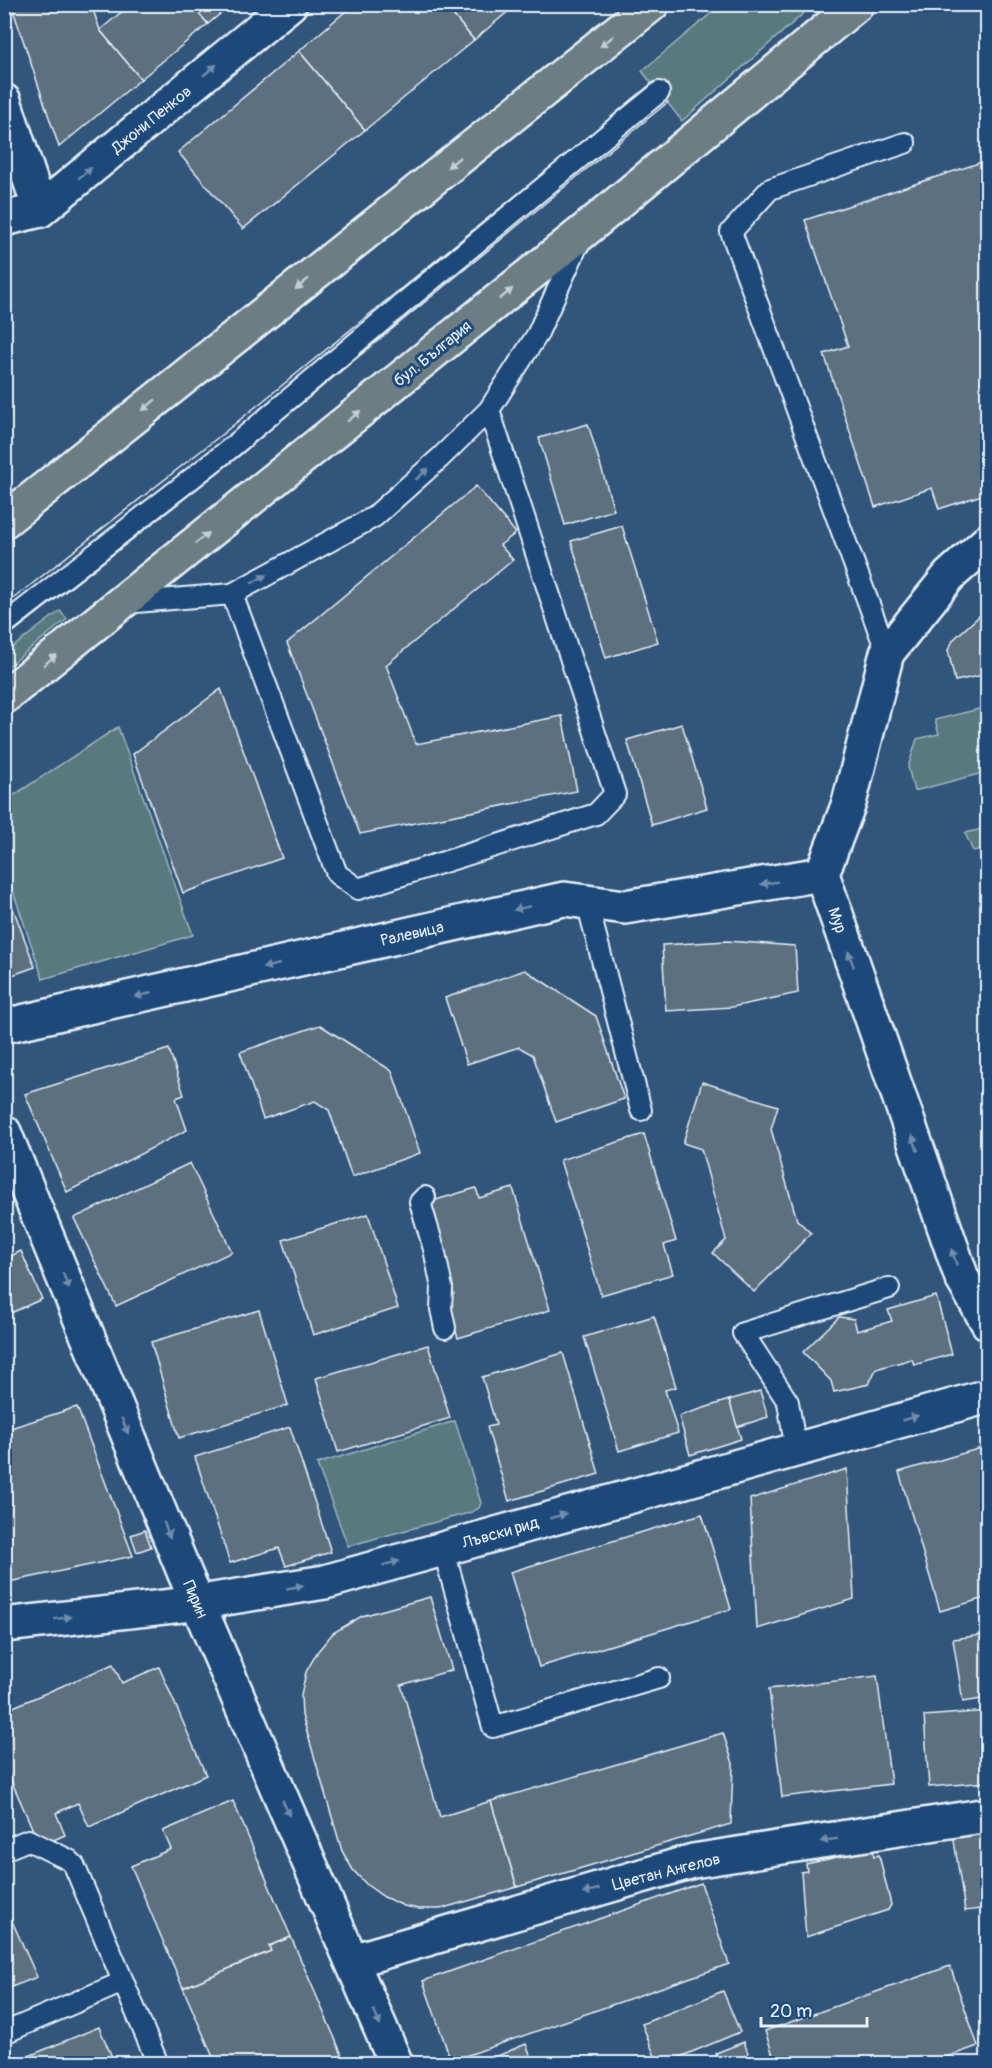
<svg xmlns="http://www.w3.org/2000/svg" width="992" height="2068" font-family="Pangolin,sans-serif">
  <style>
    .green { fill: #587a7f; stroke: #a0b6bc; stroke-width: 1.5 }
    .building { fill: #5d707f; stroke: #e8f1f8; stroke-width: 1.5 }
    .lines { fill: none; stroke-linecap: round; stroke-linejoin: round }
    .lane-casing { stroke: #e8f1f8; stroke-width: 24 }
    .street-casing { stroke: #e8f1f8; stroke-width: 38 }
    .primary-casing { stroke: #e8f1f8; stroke-width: 38 }
    .lane { stroke: #1f4a7a; stroke-width: 20 }
    .street { stroke: #1f4a7a; stroke-width: 33 }
    .primary { stroke: #6c7e84; stroke-width: 33 }
    .tram { stroke: #e8f1f8; stroke-width: 1.5 }
    .oneway { fill: #c3ced5 }
    .oneway2 { fill: #6f8dac }
    .labels { text-anchor: middle; stroke-width: 6; stroke-linejoin: round; paint-order: stroke }
    .street-label { font-size: 16px; fill: #e8f1f8; stroke: #1f4a7a }
  </style>
  <rect width="100%" height="100%" fill="#32557c"/>
  <filter id="ink" filterUnits="userSpaceOnUse"><feTurbulence type="fractalNoise" baseFrequency=".0167" numOctaves="2"/><feDisplacementMap in="SourceGraphic" scale="12" xChannelSelector="R" yChannelSelector="G"/><feConvolveMatrix kernelMatrix="1 2 1 2 8 2 1 2 1" color-interpolation-filters="sRGB"/></filter>
  <g filter="url(#ink)">
    <g class="green">
      <path d="M 721,5 L 813,5 L 682,121 L 642,71 Z"/>
      <path d="M 60,611 L 67,619 L 5,669 L 5,653 Z"/>
      <path d="M 987,707 L 987,772 L 914,791 L 908,767 L 917,739 L 939,734 L 935,720 Z"/>
      <path d="M 118,727 L 193,935 L 43,979 L 5,868 L 5,801 Z"/>
      <path d="M 987,828 L 987,848 L 973,851 L 965,833 Z"/>
      <path d="M 455,1421 L 481,1503 L 479,1508 L 472,1512 L 348,1546 L 317,1464 Z"/>
    </g>
    <g class="building">
      <path d="M 11,4 L 91,4 L 100,30 L 141,79 L 59,147 Z"/>
      <path d="M 131,4 L 191,4 L 208,24 L 141,79 L 100,30 Z"/>
      <path d="M 191,4 L 232,4 L 208,24 Z"/>
      <path d="M 354,4 L 444,4 L 474,40 L 365,130 L 299,51 Z"/>
      <path d="M 444,4 L 517,4 L 474,40 Z"/>
      <path d="M 299,51 L 365,130 L 243,229 L 178,152 Z"/>
      <path d="M 988,160 L 988,464 L 982,466 L 988,482 L 988,493 L 939,509 L 932,488 L 875,507 L 824,354 L 848,346 L 805,220 Z"/>
      <path d="M 588,424 L 614,510 L 565,525 L 539,438 Z"/>
      <path d="M 476,486 L 516,533 L 500,545 L 513,560 L 386,665 L 416,744 L 562,716 L 577,791 L 360,834 L 287,643 Z"/>
      <path d="M 622,526 L 658,642 L 606,658 L 571,541 Z"/>
      <path d="M 988,608 L 988,674 L 955,681 L 948,650 L 954,639 Z"/>
      <path d="M 221,689 L 282,858 L 183,893 L 133,754 Z"/>
      <path d="M 682,724 L 707,808 L 652,825 L 627,740 Z"/>
      <path d="M 4,884 L 35,967 L 4,978 Z"/>
      <path d="M 727,941 L 795,946 L 798,993 L 732,1007 L 666,1011 L 662,945 Z"/>
      <path d="M 525,970 L 596,1016 L 624,1099 L 556,1122 L 533,1055 L 519,1047 L 467,1064 L 445,998 Z"/>
      <path d="M 320,1025 L 392,1071 L 420,1153 L 352,1177 L 329,1110 L 315,1101 L 263,1119 L 240,1052 Z"/>
      <path d="M 169,1049 L 184,1095 L 176,1098 L 187,1130 L 67,1192 L 25,1094 Z"/>
      <path d="M 702,1082 L 778,1106 L 771,1129 L 797,1220 L 811,1233 L 754,1292 L 713,1253 L 726,1240 L 701,1149 L 683,1143 Z"/>
      <path d="M 644,1134 L 676,1241 L 664,1245 L 673,1274 L 601,1295 L 560,1160 Z"/>
      <path d="M 190,1163 L 232,1252 L 116,1306 L 74,1218 Z"/>
      <path d="M 476,1188 L 479,1198 L 513,1188 L 550,1310 L 458,1338 L 445,1297 L 454,1294 L 426,1203 Z"/>
      <path d="M 368,1214 L 398,1308 L 313,1335 L 283,1240 Z"/>
      <path d="M 21,1251 L 42,1299 L 4,1316 L 4,1259 Z"/>
      <path d="M 936,1296 L 952,1354 L 914,1365 L 912,1359 L 876,1369 L 869,1384 L 834,1392 L 831,1381 L 803,1352 L 839,1317 L 854,1319 L 857,1331 L 892,1321 L 888,1310 Z"/>
      <path d="M 259,1310 L 288,1405 L 179,1438 L 151,1342 Z"/>
      <path d="M 654,1316 L 676,1387 L 665,1390 L 678,1433 L 619,1451 L 584,1337 Z"/>
      <path d="M 428,1345 L 450,1418 L 338,1452 L 316,1378 Z"/>
      <path d="M 563,1353 L 599,1474 L 509,1501 L 487,1427 L 496,1425 L 482,1377 Z"/>
      <path d="M 760,1391 L 768,1417 L 737,1427 L 729,1400 Z"/>
      <path d="M 729,1400 L 741,1439 L 690,1455 L 679,1416 Z"/>
      <path d="M 77,1407 L 133,1556 L 4,1583 L 4,1456 L 9,1455 L 4,1441 L 4,1430 Z"/>
      <path d="M 290,1427 L 331,1552 L 286,1566 L 279,1548 L 230,1563 L 195,1457 Z"/>
      <path d="M 988,1446 L 988,1597 L 940,1611 L 899,1472 Z"/>
      <path d="M 847,1469 L 854,1599 L 757,1629 L 750,1499 Z"/>
      <path d="M 702,1514 L 731,1609 L 539,1667 L 510,1572 Z"/>
      <path d="M 145,1530 L 151,1547 L 137,1552 L 131,1535 Z"/>
      <path d="M 430,1597 L 452,1670 L 401,1685 L 440,1817 L 491,1801 L 517,1887 L 440,1909 L 419,1909 L 404,1906 L 384,1897 L 367,1885 L 353,1870 L 342,1851 L 302,1715 L 301,1695 L 306,1672 L 318,1651 L 333,1633 L 362,1616 Z"/>
      <path d="M 988,1634 L 988,1698 L 963,1702 L 953,1639 Z"/>
      <path d="M 113,1664 L 122,1683 L 159,1667 L 206,1775 L 89,1827 L 78,1803 L 56,1813 L 65,1835 L 40,1846 L 4,1764 L 4,1711 Z"/>
      <path d="M 877,1676 L 891,1784 L 782,1797 L 769,1689 Z"/>
      <path d="M 988,1711 L 988,1782 L 929,1787 L 924,1716 Z"/>
      <path d="M 723,1733 L 733,1763 L 731,1824 L 517,1887 L 491,1801 Z"/>
      <path d="M 233,1801 L 291,1937 L 269,1946 L 271,1951 L 183,1988 L 131,1866 L 171,1849 L 163,1831 Z"/>
      <path d="M 988,1829 L 988,1908 L 965,1911 L 953,1834 Z"/>
      <path d="M 873,1849 L 874,1856 L 879,1855 L 891,1905 L 888,1910 L 806,1937 L 801,1872 L 807,1871 L 806,1864 Z"/>
      <path d="M 701,1883 L 729,1964 L 451,2061 L 423,1981 Z"/>
      <path d="M 4,1903 L 37,1977 L 4,1990 Z"/>
      <path d="M 291,1937 L 346,2064 L 216,2064 L 183,1988 L 271,1951 L 269,1946 Z"/>
      <path d="M 950,1966 L 978,2046 L 927,2064 L 776,2064 L 765,2031 Z"/>
      <path d="M 723,1991 L 740,2032 L 663,2064 L 658,2064 L 642,2024 Z"/>
      <path d="M 99,2027 L 115,2064 L 12,2063 Z"/>
      <path d="M 744,2042 L 752,2064 L 720,2064 L 716,2053 Z"/>
      <path d="M 526,2044 L 534,2064 L 478,2064 Z"/>
    </g>
    <g class="lines">
      <defs>
        <g id="lane">
          <path d="M 232,594 L 337,874 L 358,889 L 596,814 L 615,794 L 489,410"/>
          <path d="M 124,603 L 232,594 L 374,517 L 440,458 L 489,410 L 537,335 L 579,242"/>
          <path d="M 4,625 L 231,448 L 401,305 L 659,92"/>
          <path d="M 887,653 L 731,232 L 770,189 L 905,143"/>
          <path d="M 587,902 L 641,1110"/>
          <path d="M 425,1197 L 420,1202 L 434,1249 L 442,1288 L 441,1309 L 445,1328"/>
          <path d="M 796,1450 L 788,1402 L 743,1333 L 889,1288"/>
          <path d="M 443,1548 L 493,1727 L 659,1678"/>
          <path d="M 4,1850 L 28,1840 L 69,1860 L 74,1865 L 158,2064"/>
          <path d="M 4,2033 L 123,1982"/>
        </g>
        <g id="street">
          <path d="M 4,101 L 40,210"/>
          <path d="M 4,219 L 40,210 L 290,4"/>
          <path d="M 988,541 L 949,576 L 887,653 L 849,803 L 822,874 L 962,1278 L 988,1323"/>
          <path d="M 4,1026 L 564,899 L 625,907 L 822,874"/>
          <path d="M 4,1132 L 185,1574 L 396,2064"/>
          <path d="M 4,1625 L 182,1605 L 325,1582 L 988,1396"/>
          <path d="M 352,1961 L 693,1861 L 988,1815"/>
        </g>
        <g id="primary">
          <path d="M 4,521 L 652,4"/>
          <path d="M 4,697 L 584,231 L 857,4"/>
        </g>
      </defs>
      <use href="#lane" class="lane-casing"/>
      <use href="#street" class="street-casing"/>
      <use href="#primary" class="primary-casing"/>
      <use href="#lane" class="lane"/>
      <use href="#street" class="street"/>
      <use href="#primary" class="primary"/>
      <g class="tram">
        <path d="M 4,606 L 221,435 L 654,83"/>
        <path d="M 4,638 L 234,459 L 668,102"/>
      </g>
    </g>
    <defs><path id="oneway-solid" d="M-6-.8H1V-3.2L6.5 0L1 3.2V.8H-6Z" transform="scale(1.5)"/></defs>
    <g class="oneway">
      <use href="#oneway-solid" transform="translate(607 41) rotate(141)"/>
      <use href="#oneway-solid" transform="translate(454 162) rotate(141)"/>
      <use href="#oneway-solid" transform="translate(302 284) rotate(141)"/>
      <use href="#oneway-solid" transform="translate(506 294) rotate(-39)"/>
      <use href="#oneway-solid" transform="translate(149 405) rotate(141)"/>
      <use href="#oneway-solid" transform="translate(354 416) rotate(-39)"/>
      <use href="#oneway-solid" transform="translate(202 538) rotate(-39)"/>
      <use href="#oneway-solid" transform="translate(50 660) rotate(-39)"/>
    </g>
    <g class="oneway2">
      <use href="#oneway-solid" transform="translate(210 70) rotate(-39)"/>
      <use href="#oneway-solid" transform="translate(85 173) rotate(-39)"/>
      <use href="#oneway-solid" transform="translate(422 474) rotate(-42)"/>
      <use href="#oneway-solid" transform="translate(259 579) rotate(-30)"/>
      <use href="#oneway-solid" transform="translate(769 883) rotate(171)"/>
      <use href="#oneway-solid" transform="translate(522 908) rotate(167)"/>
      <use href="#oneway-solid" transform="translate(851 959) rotate(-109)"/>
      <use href="#oneway-solid" transform="translate(271 966) rotate(167)"/>
      <use href="#oneway-solid" transform="translate(143 995) rotate(167)"/>
      <use href="#oneway-solid" transform="translate(915 1143) rotate(-109)"/>
      <use href="#oneway-solid" transform="translate(954 1257) rotate(-109)"/>
      <use href="#oneway-solid" transform="translate(66 1281) rotate(68)"/>
      <use href="#oneway-solid" transform="translate(910 1418) rotate(-16)"/>
      <use href="#oneway-solid" transform="translate(125 1426) rotate(68)"/>
      <use href="#oneway-solid" transform="translate(558 1516) rotate(-16)"/>
      <use href="#oneway-solid" transform="translate(167 1530) rotate(68)"/>
      <use href="#oneway-solid" transform="translate(391 1563) rotate(-15)"/>
      <use href="#oneway-solid" transform="translate(295 1587) rotate(-10)"/>
      <use href="#oneway-solid" transform="translate(63 1618) rotate(-7)"/>
      <use href="#oneway-solid" transform="translate(286 1808) rotate(67)"/>
      <use href="#oneway-solid" transform="translate(829 1840) rotate(171)"/>
      <use href="#oneway-solid" transform="translate(591 1891) rotate(164)"/>
      <use href="#oneway-solid" transform="translate(377 2018) rotate(67)"/>
    </g>
  </g>
  <g class="labels">
    <g class="street-label">
      <text transform="translate(151 119) rotate(-39)" y="6">Джони Пенков</text>
      <text transform="translate(432 353) rotate(-39)" y="6">бул. България</text>
      <text transform="translate(838 920) rotate(71)" y="6">Мур</text>
      <text transform="translate(412 933) rotate(-13)" y="6">Ралевица</text>
      <text transform="translate(500 1532) rotate(-16)" y="6">Лъвски рид</text>
      <text transform="translate(196 1599) rotate(67)" y="6">Пирин</text>
      <text transform="translate(666 1871) rotate(-14)" y="6">Цветан Ангелов</text>
    </g>
  </g>
  <rect width="992" height="2068" fill="none" stroke="#1f4a7a" stroke-width="24"/>
  <rect x="12" y="12" width="968" height="2044" fill="none" stroke="#e8f1f8" stroke-width="2" filter="url(#ink)"/>
  <path d="M761 2017v9h106v-9" fill="none" stroke="#e8f1f8" stroke-width="3"/>
  <text x="770" y="2017" font-size="18" fill="#e8f1f8" stroke="#1f4a7a" stroke-width="4.5" paint-order="stroke">20 m</text>
</svg>
